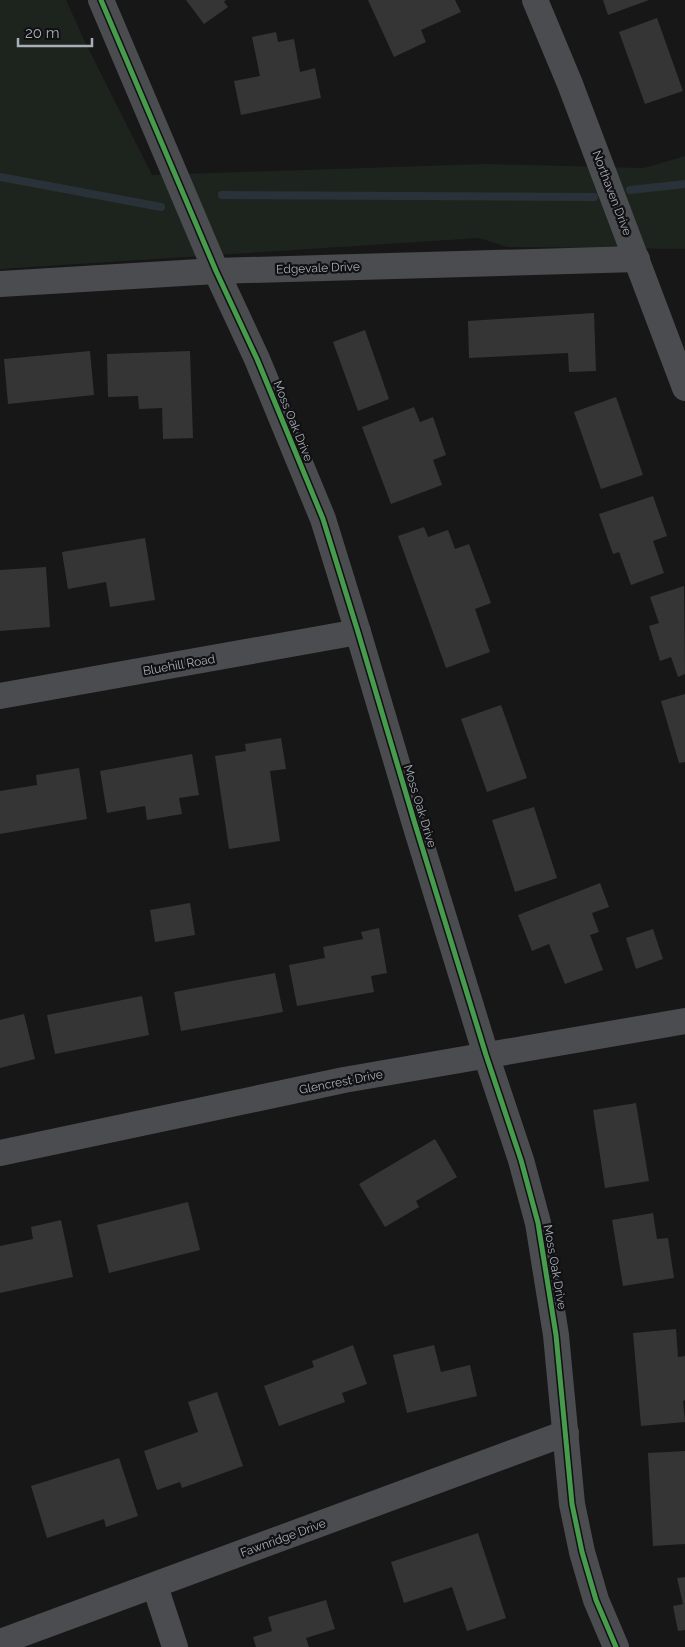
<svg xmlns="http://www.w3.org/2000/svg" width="685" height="1647" font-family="Raleway,sans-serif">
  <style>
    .green { fill: #1d241e }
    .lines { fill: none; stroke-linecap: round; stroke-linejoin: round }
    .stream { stroke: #2a3239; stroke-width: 8 }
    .building { fill: #353536 }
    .minor { stroke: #4b4c50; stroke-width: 26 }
    .cycleway-casing { stroke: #111113; stroke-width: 8 }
    .cycleway { stroke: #469c4c; stroke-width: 5 }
    .labels { text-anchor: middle; stroke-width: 4.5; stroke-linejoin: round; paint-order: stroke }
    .street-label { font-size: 12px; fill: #a8adb8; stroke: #111113 }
  </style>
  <rect width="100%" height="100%" fill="#171717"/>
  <path class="green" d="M 0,0 L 66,0 L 84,40 L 152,175 L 485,164 L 644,168 L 685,156 L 685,249 L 507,247 L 479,238 L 0,269 Z"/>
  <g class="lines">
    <g class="stream">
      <path d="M 0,177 L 161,207"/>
      <path d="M 630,190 L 685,184"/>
      <path d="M 222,195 L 594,197"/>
    </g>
  </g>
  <g class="building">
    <path d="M 186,0 L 226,0 L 224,2 L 228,7 L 204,24 Z"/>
    <path d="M 368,0 L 455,0 L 461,12 L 421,30 L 426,42 L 394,57 Z"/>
    <path d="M 603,0 L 649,0 L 608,15 Z"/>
    <path d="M 657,18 L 683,91 L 645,104 L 619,32 Z"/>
    <path d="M 276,32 L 278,42 L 294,39 L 300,72 L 315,68 L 321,98 L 241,115 L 234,81 L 260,76 L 252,37 Z"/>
    <path d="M 594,313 L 596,371 L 569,372 L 568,353 L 469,358 L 468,321 Z"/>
    <path d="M 365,330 L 389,399 L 358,411 L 333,342 Z"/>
    <path d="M 90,351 L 94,395 L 8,404 L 4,359 Z"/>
    <path d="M 190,351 L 193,438 L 163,439 L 162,408 L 139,409 L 138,396 L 108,397 L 107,354 Z"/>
    <path d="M 616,397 L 643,475 L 601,489 L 574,412 Z"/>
    <path d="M 414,407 L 420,422 L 433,417 L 446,455 L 433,460 L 442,485 L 391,504 L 362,427 Z"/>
    <path d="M 653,496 L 667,536 L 653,541 L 664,573 L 631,585 L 619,552 L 613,554 L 599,514 Z"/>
    <path d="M 424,527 L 428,537 L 448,530 L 455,549 L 469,544 L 491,603 L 475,609 L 490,652 L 446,668 L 398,536 Z"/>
    <path d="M 145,538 L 155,600 L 110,607 L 106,582 L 68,589 L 62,552 Z"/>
    <path d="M 46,567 L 50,627 L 0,631 L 0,570 Z"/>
    <path d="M 684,586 L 685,674 L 678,677 L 671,657 L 660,661 L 649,626 L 659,623 L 650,597 Z"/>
    <path d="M 685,694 L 685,762 L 679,763 L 661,701 Z"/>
    <path d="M 501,705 L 527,778 L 487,792 L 461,719 Z"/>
    <path d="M 281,738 L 286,769 L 270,771 L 280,841 L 229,849 L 215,756 L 246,751 L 245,744 Z"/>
    <path d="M 192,754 L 199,795 L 179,798 L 182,814 L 147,820 L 145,806 L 107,813 L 100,771 Z"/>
    <path d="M 79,768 L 87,819 L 0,834 L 0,791 L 37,785 L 36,775 Z"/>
    <path d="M 534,807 L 557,878 L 515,892 L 492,820 Z"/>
    <path d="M 600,883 L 609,907 L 592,913 L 599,932 L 590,935 L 603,970 L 565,984 L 549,944 L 532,951 L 518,915 Z"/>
    <path d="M 190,903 L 195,935 L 155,942 L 150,910 Z"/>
    <path d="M 379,928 L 387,973 L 371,976 L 374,992 L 297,1006 L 289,965 L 325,958 L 323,947 L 363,939 L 361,932 Z"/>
    <path d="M 653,929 L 663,959 L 636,969 L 626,938 Z"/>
    <path d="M 275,973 L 283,1012 L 181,1031 L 174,992 Z"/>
    <path d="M 142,996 L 149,1035 L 55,1054 L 47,1015 Z"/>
    <path d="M 24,1014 L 35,1059 L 0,1068 L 0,1020 Z"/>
    <path d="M 636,1103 L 649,1181 L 605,1188 L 593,1110 Z"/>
    <path d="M 435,1139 L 457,1177 L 416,1201 L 419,1207 L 385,1227 L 359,1184 Z"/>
    <path d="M 188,1202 L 200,1250 L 109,1273 L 97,1225 Z"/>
    <path d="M 653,1213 L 657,1239 L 668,1238 L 674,1278 L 623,1286 L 612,1220 Z"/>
    <path d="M 61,1220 L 73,1277 L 0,1293 L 0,1246 L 33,1239 L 31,1227 Z"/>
    <path d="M 676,1329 L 678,1357 L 685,1356 L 685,1400 L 683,1401 L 685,1422 L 641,1426 L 633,1333 Z"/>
    <path d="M 353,1345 L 367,1384 L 342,1393 L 345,1402 L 279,1426 L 264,1386 L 314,1367 L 312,1361 Z"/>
    <path d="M 434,1345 L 441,1372 L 470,1365 L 477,1396 L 407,1413 L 393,1355 Z"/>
    <path d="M 217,1392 L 243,1466 L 182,1488 L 180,1482 L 157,1490 L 144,1451 L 198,1432 L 188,1402 Z"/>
    <path d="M 685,1451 L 685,1544 L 653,1546 L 648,1453 Z"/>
    <path d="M 119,1458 L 138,1516 L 106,1527 L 104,1519 L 47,1538 L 31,1486 Z"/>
    <path d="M 478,1533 L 506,1618 L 467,1631 L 452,1587 L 404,1603 L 391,1562 Z"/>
    <path d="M 685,1577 L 685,1630 L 678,1631 L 673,1606 L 683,1604 L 677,1578 Z"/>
    <path d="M 326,1600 L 335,1629 L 306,1638 L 309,1647 L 256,1647 L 253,1637 L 272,1631 L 268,1617 Z"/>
  </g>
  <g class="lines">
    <g class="minor">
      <path d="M 101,0 L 216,271 L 257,359 L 323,519 L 358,632 L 415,824 L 486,1055 L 521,1160 L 538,1223 L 556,1335 L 572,1504 L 582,1552 L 596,1600 L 616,1647"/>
      <path d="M 535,0 L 570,84 L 685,388"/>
      <path d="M 0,284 L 216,271 L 637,259"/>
      <path d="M 0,696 L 358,632"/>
      <path d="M 0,1153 L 344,1080 L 685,1021"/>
      <path d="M 155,1586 L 175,1647"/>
      <path d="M 0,1642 L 566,1433"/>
    </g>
    <defs>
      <path id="cycleway" d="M 101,0 L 216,271 L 257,359 L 323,519 L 358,632 L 415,824 L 486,1055 L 521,1160 L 538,1223 L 556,1335 L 572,1504 L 582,1552 L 596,1600 L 616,1647"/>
    </defs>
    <use href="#cycleway" class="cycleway-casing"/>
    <use href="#cycleway" class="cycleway"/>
  </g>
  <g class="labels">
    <g class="street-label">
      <text transform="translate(612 193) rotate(69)" y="4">Northaven Drive</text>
      <text transform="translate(318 268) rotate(-2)" y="4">Edgevale Drive</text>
      <text transform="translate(293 421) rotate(68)" y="4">Moss Oak Drive</text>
      <text transform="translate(179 665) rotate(-10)" y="4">Bluehill Road</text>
      <text transform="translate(420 806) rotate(73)" y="4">Moss Oak Drive</text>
      <text transform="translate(341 1082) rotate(-11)" y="4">Glencrest Drive</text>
      <text transform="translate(555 1267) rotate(80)" y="4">Moss Oak Drive</text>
      <text transform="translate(283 1538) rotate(-20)" y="4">Fawnridge Drive</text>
    </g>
  </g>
  <path d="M18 38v8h74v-8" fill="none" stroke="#a8adb8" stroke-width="2.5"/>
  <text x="25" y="38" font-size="15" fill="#a8adb8" stroke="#111113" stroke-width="4" paint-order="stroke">20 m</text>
</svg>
